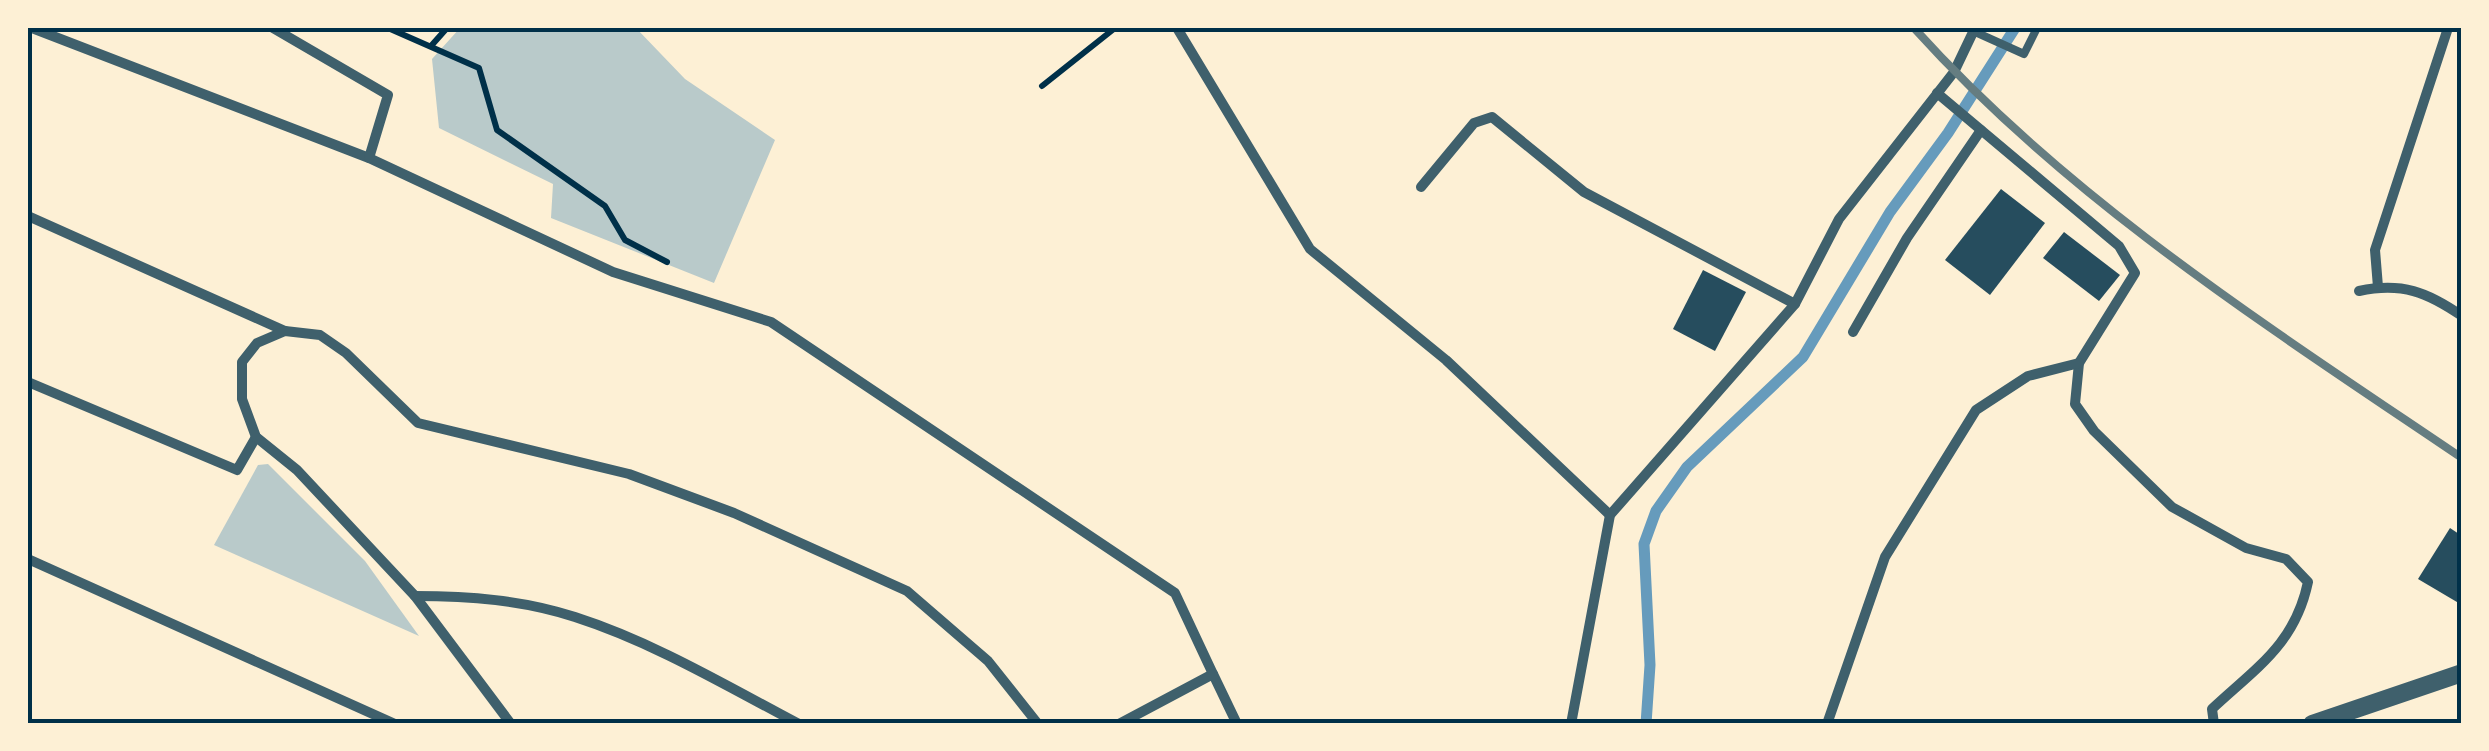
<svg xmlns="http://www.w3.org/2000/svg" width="2489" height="751" font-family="'Space Grotesk',sans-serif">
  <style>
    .green { fill: #b9caca }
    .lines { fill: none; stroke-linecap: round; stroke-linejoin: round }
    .stream { stroke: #669bbc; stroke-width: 11 }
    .building { fill: #264d5e }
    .path { stroke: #003049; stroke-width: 6 }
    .service { stroke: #3f606c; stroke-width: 8 }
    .minor { stroke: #3f606c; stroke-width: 10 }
    .tertiary { stroke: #3f606c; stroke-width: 18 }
    .rail { stroke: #657d81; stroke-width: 8 }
    .neatline { fill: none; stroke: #003049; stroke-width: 4 }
  </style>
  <rect width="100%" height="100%" fill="#fdf0d5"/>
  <g class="green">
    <path d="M 460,28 L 636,28 L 685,79 L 775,140 L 714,283 L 551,218 L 553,184 L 439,128 L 432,59 Z"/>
    <path d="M 268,464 L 365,561 L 419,636 L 214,545 L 258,465 Z"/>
  </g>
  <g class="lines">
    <path class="stream" d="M 1646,724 L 1650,665 L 1644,544 L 1656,511 L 1687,467 L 1803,357 L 1890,212 L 1948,133 L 2015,28"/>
  </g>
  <g class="building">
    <path d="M 2001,189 L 2045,223 L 1990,295 L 1945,260 Z"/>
    <path d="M 2064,232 L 2120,275 L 2099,301 L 2043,258 Z"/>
    <path d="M 1703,270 L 1746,292 L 1715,351 L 1673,329 Z"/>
    <path d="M 2450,528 L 2462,536 L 2462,605 L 2418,579 Z"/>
  </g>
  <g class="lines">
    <g class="path">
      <path d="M 388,28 L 479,68 L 497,130 L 605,206 L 625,240 L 667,262"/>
      <path d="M 431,46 L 447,28"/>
      <path d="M 1042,86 L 1115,28"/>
    </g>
    <path class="service" d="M 1973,31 L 2024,54 L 2037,28"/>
    <g class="minor">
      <path d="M 32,28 L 369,158 L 613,272 L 771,322 L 1175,593 L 1213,674"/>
      <path d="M 273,28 L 388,95 L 369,158"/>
      <path d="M 1177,28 L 1310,249 L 1446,360 L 1610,515"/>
      <path d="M 1937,93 L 2119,246 L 2135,273 L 2079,363 L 2075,404 L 2094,431 L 2172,507 L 2246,548 L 2286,559 L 2308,582 C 2295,644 2257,667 2212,709 L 2214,724"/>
      <path d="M 1421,187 L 1474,123 L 1492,117 L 1584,192 L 1795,304"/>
      <path d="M 28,216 L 285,331"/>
      <path d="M 2378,287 L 2375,250 L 2448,28"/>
      <path d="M 2359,291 C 2402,282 2427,292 2462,316"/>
      <path d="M 1853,332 L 1907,238 L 1981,130"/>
      <path d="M 28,382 L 237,470 L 256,437"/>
      <path d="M 28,559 L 395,724"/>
      <path d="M 415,596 C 469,596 523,600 575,617 C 653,642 727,686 799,724"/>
      <path d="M 511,724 L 415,596 L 297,470 L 256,437 L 242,399 L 242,362 L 257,343 L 285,331 L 320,335 L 346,353 L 418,423 L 629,474 L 734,513 L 907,591 L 988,661 L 1038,724"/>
      <path d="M 1119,724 L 1213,674 L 1237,724"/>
      <path d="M 1571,724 L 1610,515 L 1795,304 L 1839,219 L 1954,72 L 1975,28"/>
      <path d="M 1827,724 L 1885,557 L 1976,410 L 2028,376 L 2079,363"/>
    </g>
    <path class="tertiary" d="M 2312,724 L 2462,673"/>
    <path class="rail" d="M 1914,28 C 2070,201 2270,328 2462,458"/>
  </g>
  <rect width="2489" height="751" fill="none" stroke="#fdf0d5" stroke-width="60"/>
  <rect x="30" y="30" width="2429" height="691" class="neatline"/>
</svg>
